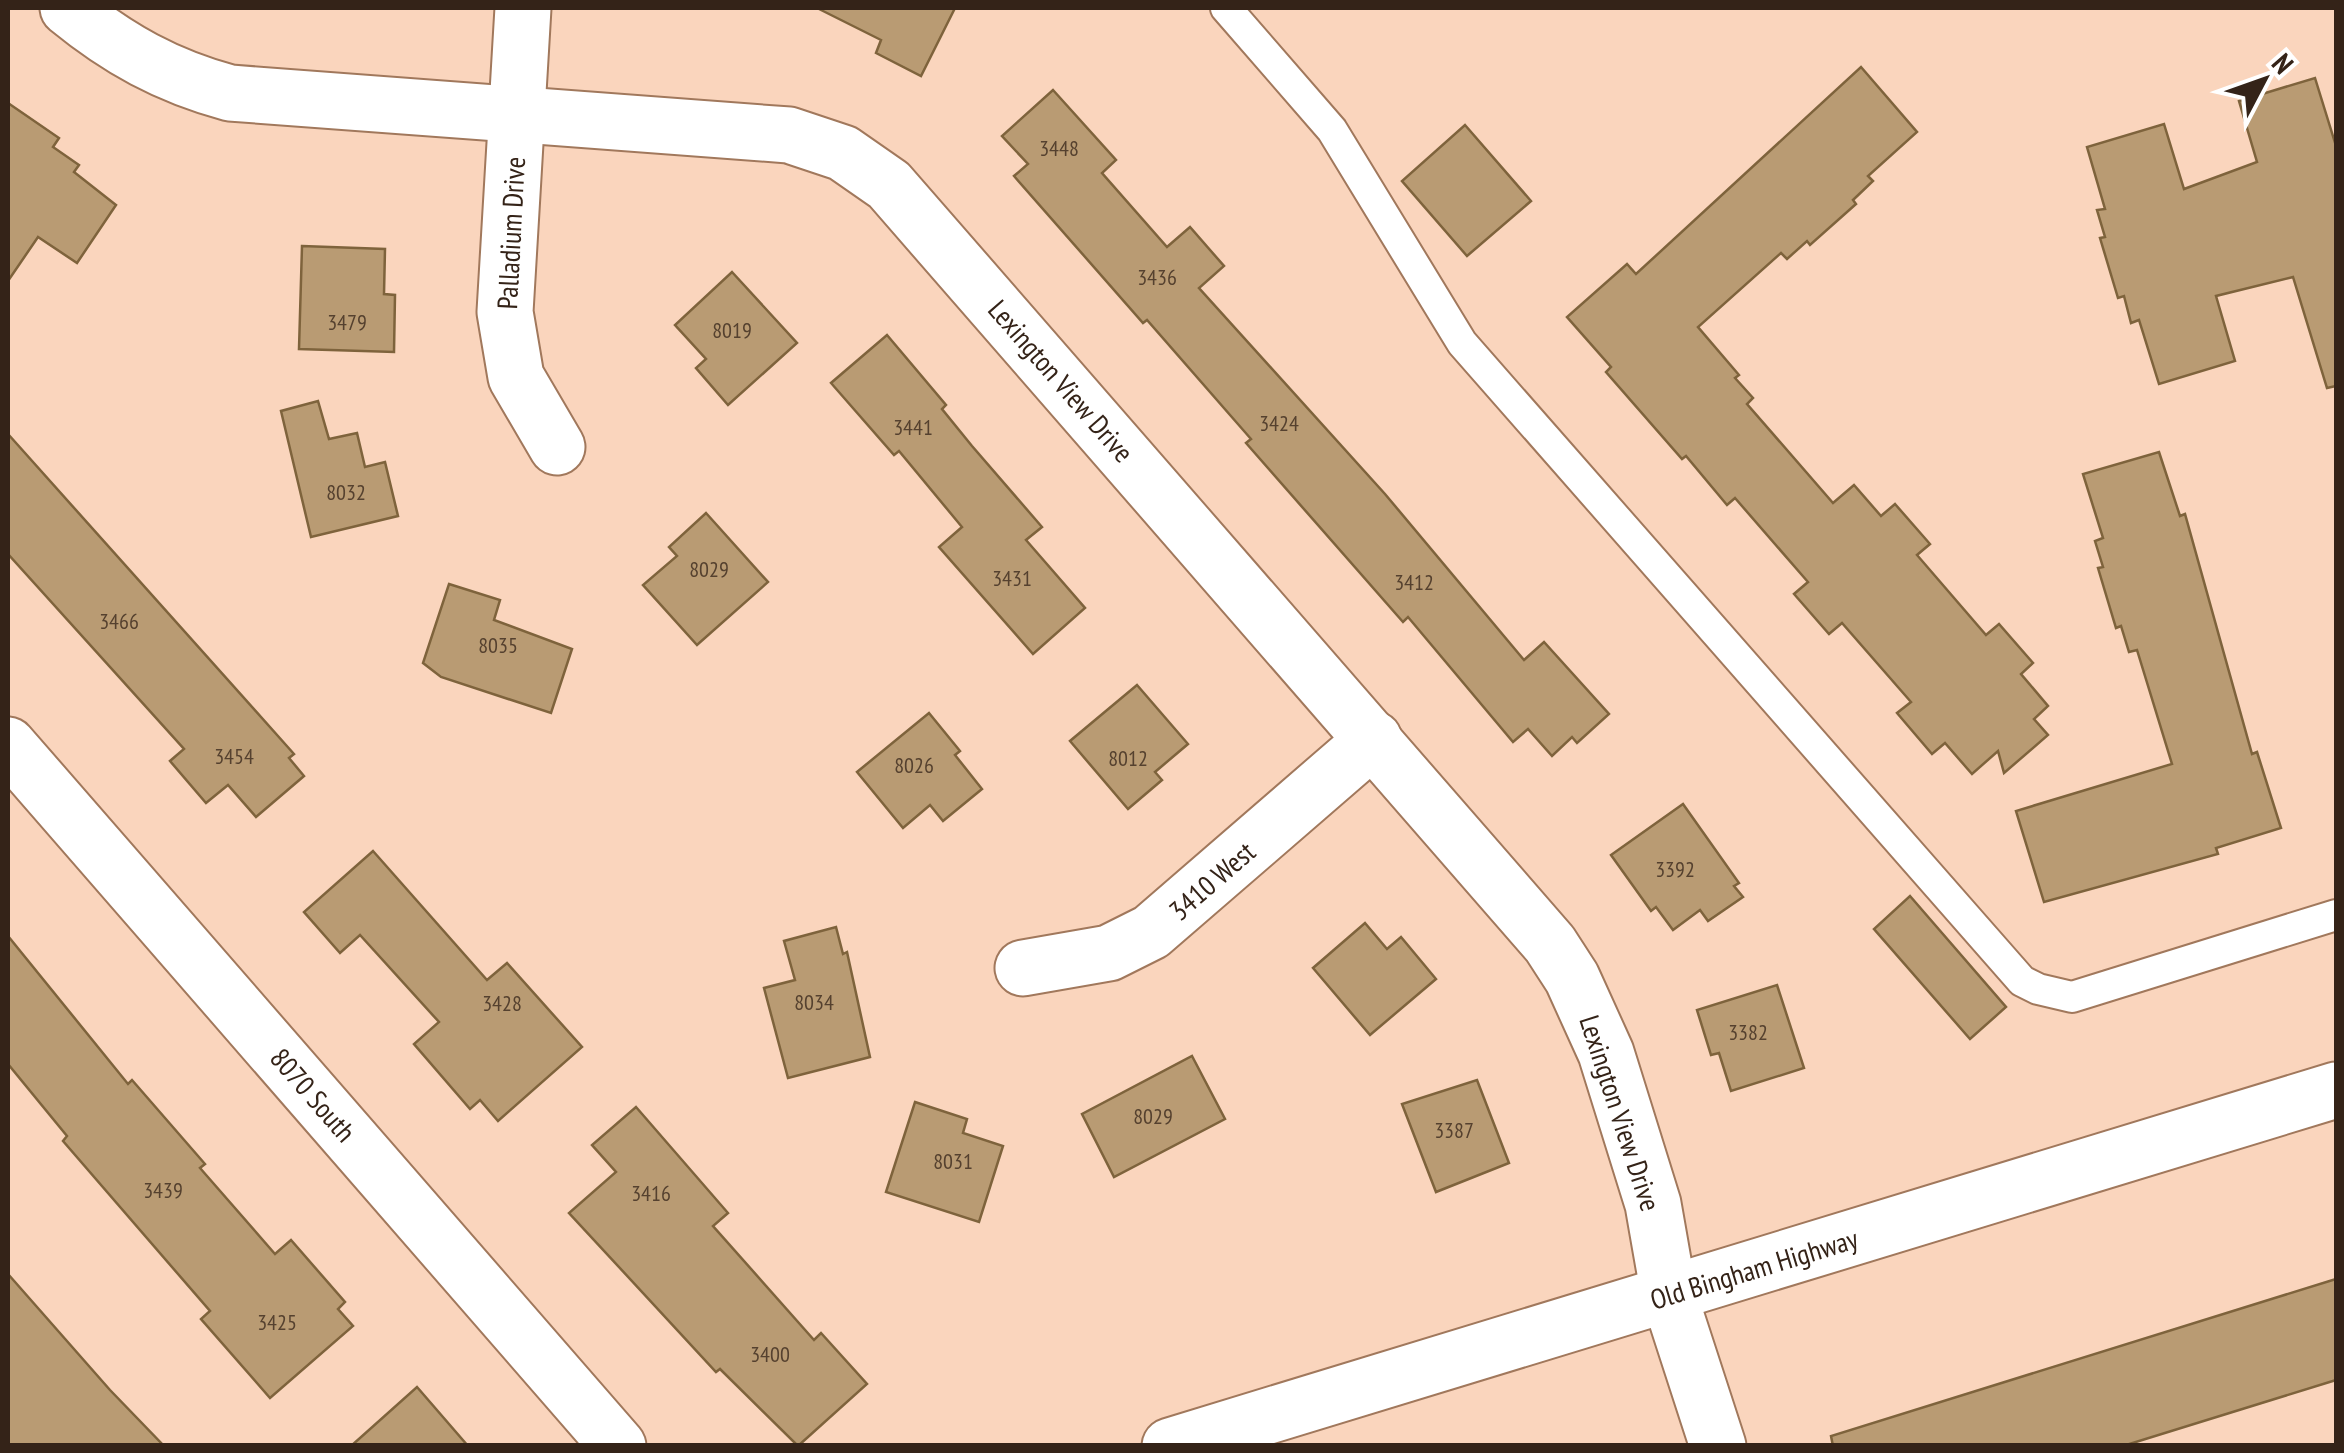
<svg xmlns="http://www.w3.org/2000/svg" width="2344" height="1453" font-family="'PT Sans Narrow',sans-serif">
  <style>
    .building { fill: #b99b73; stroke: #7e633c; stroke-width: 2.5 }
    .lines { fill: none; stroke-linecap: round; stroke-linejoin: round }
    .lane-casing { stroke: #a1785c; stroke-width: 34 }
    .street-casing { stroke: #a1785c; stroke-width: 59 }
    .secondary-casing { stroke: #a1785c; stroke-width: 59 }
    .lane { stroke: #fff; stroke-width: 30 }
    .street { stroke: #fff; stroke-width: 55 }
    .secondary { stroke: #fff; stroke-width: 55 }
    .labels { text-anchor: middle; stroke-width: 9; stroke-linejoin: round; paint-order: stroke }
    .number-label { font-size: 22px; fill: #55412f }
    .street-label { font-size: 28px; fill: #342318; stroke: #fff }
  </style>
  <rect width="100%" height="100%" fill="#fad5bd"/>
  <g class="building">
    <path d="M 817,8 L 955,8 L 921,76 L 876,53 L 881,40 Z"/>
    <path d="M 1861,67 L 1917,132 L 1868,176 L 1873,181 L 1853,200 L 1856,204 L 1810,245 L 1807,241 L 1787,259 L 1781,253 L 1698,327 L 1739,375 L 1735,378 L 1753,398 L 1747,404 L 1833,503 L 1854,485 L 1881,516 L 1895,504 L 1930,544 L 1917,555 L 1986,635 L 1999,624 L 2033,663 L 2021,674 L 2048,706 L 2034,719 L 2048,735 L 2004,773 L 1998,751 L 1972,774 L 1945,743 L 1932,754 L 1897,713 L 1911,702 L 1842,623 L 1829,634 L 1794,594 L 1808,582 L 1735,498 L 1727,505 L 1686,456 L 1682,459 L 1606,372 L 1611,367 L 1567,317 L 1627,264 L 1636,274 Z"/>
    <path d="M 2315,78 L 2336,146 L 2336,386 L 2327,388 L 2293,277 L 2216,296 L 2235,361 L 2159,384 L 2139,320 L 2131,323 L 2124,296 L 2118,298 L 2100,238 L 2105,237 L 2097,210 L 2105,209 L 2087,147 L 2164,124 L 2184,189 L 2257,162 L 2239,101 Z"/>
    <path d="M 1053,90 L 1116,160 L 1102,173 L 1167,247 L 1190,227 L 1224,266 L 1199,288 L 1385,494 L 1524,660 L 1544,642 L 1609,714 L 1577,743 L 1572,737 L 1552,756 L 1528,729 L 1513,742 L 1408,617 L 1403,622 L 1246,443 L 1251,439 L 1147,320 L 1143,323 L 1014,176 L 1028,164 L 1002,136 Z"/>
    <path d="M 8,103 L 59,138 L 53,147 L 79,165 L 74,172 L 116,205 L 77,263 L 38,237 L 8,281 Z"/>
    <path d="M 1465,125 L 1531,201 L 1467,256 L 1402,181 Z"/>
    <path d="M 302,246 L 385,249 L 384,294 L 395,295 L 394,352 L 299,349 Z"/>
    <path d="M 732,272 L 797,343 L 728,405 L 696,368 L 706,359 L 675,325 Z"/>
    <path d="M 887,335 L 946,405 L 942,409 L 972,446 L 1042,527 L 1026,540 L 1085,608 L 1033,654 L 939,547 L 962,527 L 899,451 L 894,455 L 831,383 Z"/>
    <path d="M 318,401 L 329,439 L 357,433 L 365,467 L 385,462 L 398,516 L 311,537 L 281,411 Z"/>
    <path d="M 8,434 L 294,754 L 289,758 L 304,776 L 256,817 L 228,785 L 206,803 L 170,761 L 184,749 L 8,554 Z"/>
    <path d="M 2159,452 L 2180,516 L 2185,514 L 2252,754 L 2257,752 L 2281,828 L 2216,848 L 2218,854 L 2044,902 L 2016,811 L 2172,764 L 2137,650 L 2129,652 L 2121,626 L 2116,628 L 2098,568 L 2103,567 L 2095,541 L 2103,538 L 2083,474 Z"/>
    <path d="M 706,513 L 768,582 L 697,645 L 643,585 L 677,556 L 669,547 Z"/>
    <path d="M 449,584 L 500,600 L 494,620 L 572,649 L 551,713 L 441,677 L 423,663 Z"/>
    <path d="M 1137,685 L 1188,744 L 1155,772 L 1162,780 L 1128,809 L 1070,741 Z"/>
    <path d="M 929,713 L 960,751 L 955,755 L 982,789 L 943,821 L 930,805 L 903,828 L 857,772 Z"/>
    <path d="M 1683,804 L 1739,883 L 1734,886 L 1743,897 L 1708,921 L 1700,910 L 1673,930 L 1656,907 L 1651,911 L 1611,855 Z"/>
    <path d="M 373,851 L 487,980 L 507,963 L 582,1047 L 498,1121 L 480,1100 L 470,1109 L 414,1044 L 439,1022 L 360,935 L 340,953 L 304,912 Z"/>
    <path d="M 1910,896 L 2006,1007 L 1970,1039 L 1874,929 Z"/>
    <path d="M 1365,923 L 1387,949 L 1401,937 L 1436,979 L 1370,1035 L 1313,968 Z"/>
    <path d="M 836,927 L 843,954 L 847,952 L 870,1057 L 788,1078 L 764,988 L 795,980 L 784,941 Z"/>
    <path d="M 8,936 L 128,1084 L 132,1080 L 205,1164 L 200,1168 L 275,1254 L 291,1240 L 345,1302 L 338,1309 L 353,1326 L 270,1398 L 201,1319 L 210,1311 L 63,1141 L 67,1136 L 8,1064 Z"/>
    <path d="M 1777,985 L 1804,1068 L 1731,1091 L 1719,1053 L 1711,1055 L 1697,1010 Z"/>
    <path d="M 1192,1056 L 1225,1119 L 1114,1177 L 1082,1114 Z"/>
    <path d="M 1477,1080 L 1509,1163 L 1436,1192 L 1402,1104 Z"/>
    <path d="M 915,1102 L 967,1119 L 963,1133 L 1003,1146 L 979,1222 L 886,1192 Z"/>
    <path d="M 636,1107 L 728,1213 L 713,1226 L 814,1340 L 821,1333 L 867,1384 L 798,1446 L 720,1369 L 716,1372 L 569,1213 L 616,1172 L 592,1145 Z"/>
    <path d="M 8,1274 L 110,1390 L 164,1446 L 8,1446 Z"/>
    <path d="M 2336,1279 L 2336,1380 L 2123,1446 L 1833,1446 L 1831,1436 Z"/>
    <path d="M 417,1387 L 468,1446 L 351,1446 Z"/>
  </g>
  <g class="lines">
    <defs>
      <path id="lane" d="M 1226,8 L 1332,130 L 1462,343 L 2022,981 L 2038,989 L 2072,997 L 2336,915"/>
      <g id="street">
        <path d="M 68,8 C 118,49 167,76 230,93 L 789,135 L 843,153 L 889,185 L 1550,944 L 1572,978 L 1606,1053 L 1653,1204 L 1669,1295 L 1718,1446"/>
        <path d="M 523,8 L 505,312 L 516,377 L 557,447"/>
        <path d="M 8,745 L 618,1446"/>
        <path d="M 1023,968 L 1109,953 L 1151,932 L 1374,739"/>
      </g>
      <path id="secondary" d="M 1170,1446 L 2336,1090"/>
    </defs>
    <use href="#lane" class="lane-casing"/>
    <use href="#street" class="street-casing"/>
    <use href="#secondary" class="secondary-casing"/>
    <use href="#lane" class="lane"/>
    <use href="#street" class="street"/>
    <use href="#secondary" class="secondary"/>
  </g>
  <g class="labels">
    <g class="number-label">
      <text x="1059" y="156">3448</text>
      <text x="1157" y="285">3436</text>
      <text x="347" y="330">3479</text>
      <text x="732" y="338">8019</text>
      <text x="1279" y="431">3424</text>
      <text x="913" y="435">3441</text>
      <text x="346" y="500">8032</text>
      <text x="709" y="577">8029</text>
      <text x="1012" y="586">3431</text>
      <text x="1414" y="590">3412</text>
      <text x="119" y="629">3466</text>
      <text x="498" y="653">8035</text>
      <text x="234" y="764">3454</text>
      <text x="1128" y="766">8012</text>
      <text x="914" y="773">8026</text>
      <text x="1675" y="877">3392</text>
      <text x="814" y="1010">8034</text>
      <text x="502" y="1011">3428</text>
      <text x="1748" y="1040">3382</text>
      <text x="1153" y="1124">8029</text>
      <text x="1454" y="1138">3387</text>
      <text x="953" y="1169">8031</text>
      <text x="163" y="1198">3439</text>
      <text x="651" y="1201">3416</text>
      <text x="277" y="1330">3425</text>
      <text x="770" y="1362">3400</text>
    </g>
    <g class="street-label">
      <text transform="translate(511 233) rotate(-87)" y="10">Palladium Drive</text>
      <text transform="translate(1061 381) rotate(49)" y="10">Lexington View Drive</text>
      <text transform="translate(1212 881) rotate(-41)" y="10">3410 West</text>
      <text transform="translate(313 1095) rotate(49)" y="10">8070 South</text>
      <text transform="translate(1620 1113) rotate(72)" y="10">Lexington View Drive</text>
      <text transform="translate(1754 1269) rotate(-17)" y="10">Old Bingham Highway</text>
    </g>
  </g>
  <rect width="2344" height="1453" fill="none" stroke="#342318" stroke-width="20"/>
  <g transform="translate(2264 80) rotate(49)" stroke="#ffffff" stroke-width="8" paint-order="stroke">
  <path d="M0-8L18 38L0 25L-18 38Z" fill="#342318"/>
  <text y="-15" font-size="28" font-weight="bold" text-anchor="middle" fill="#342318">N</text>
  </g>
</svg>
